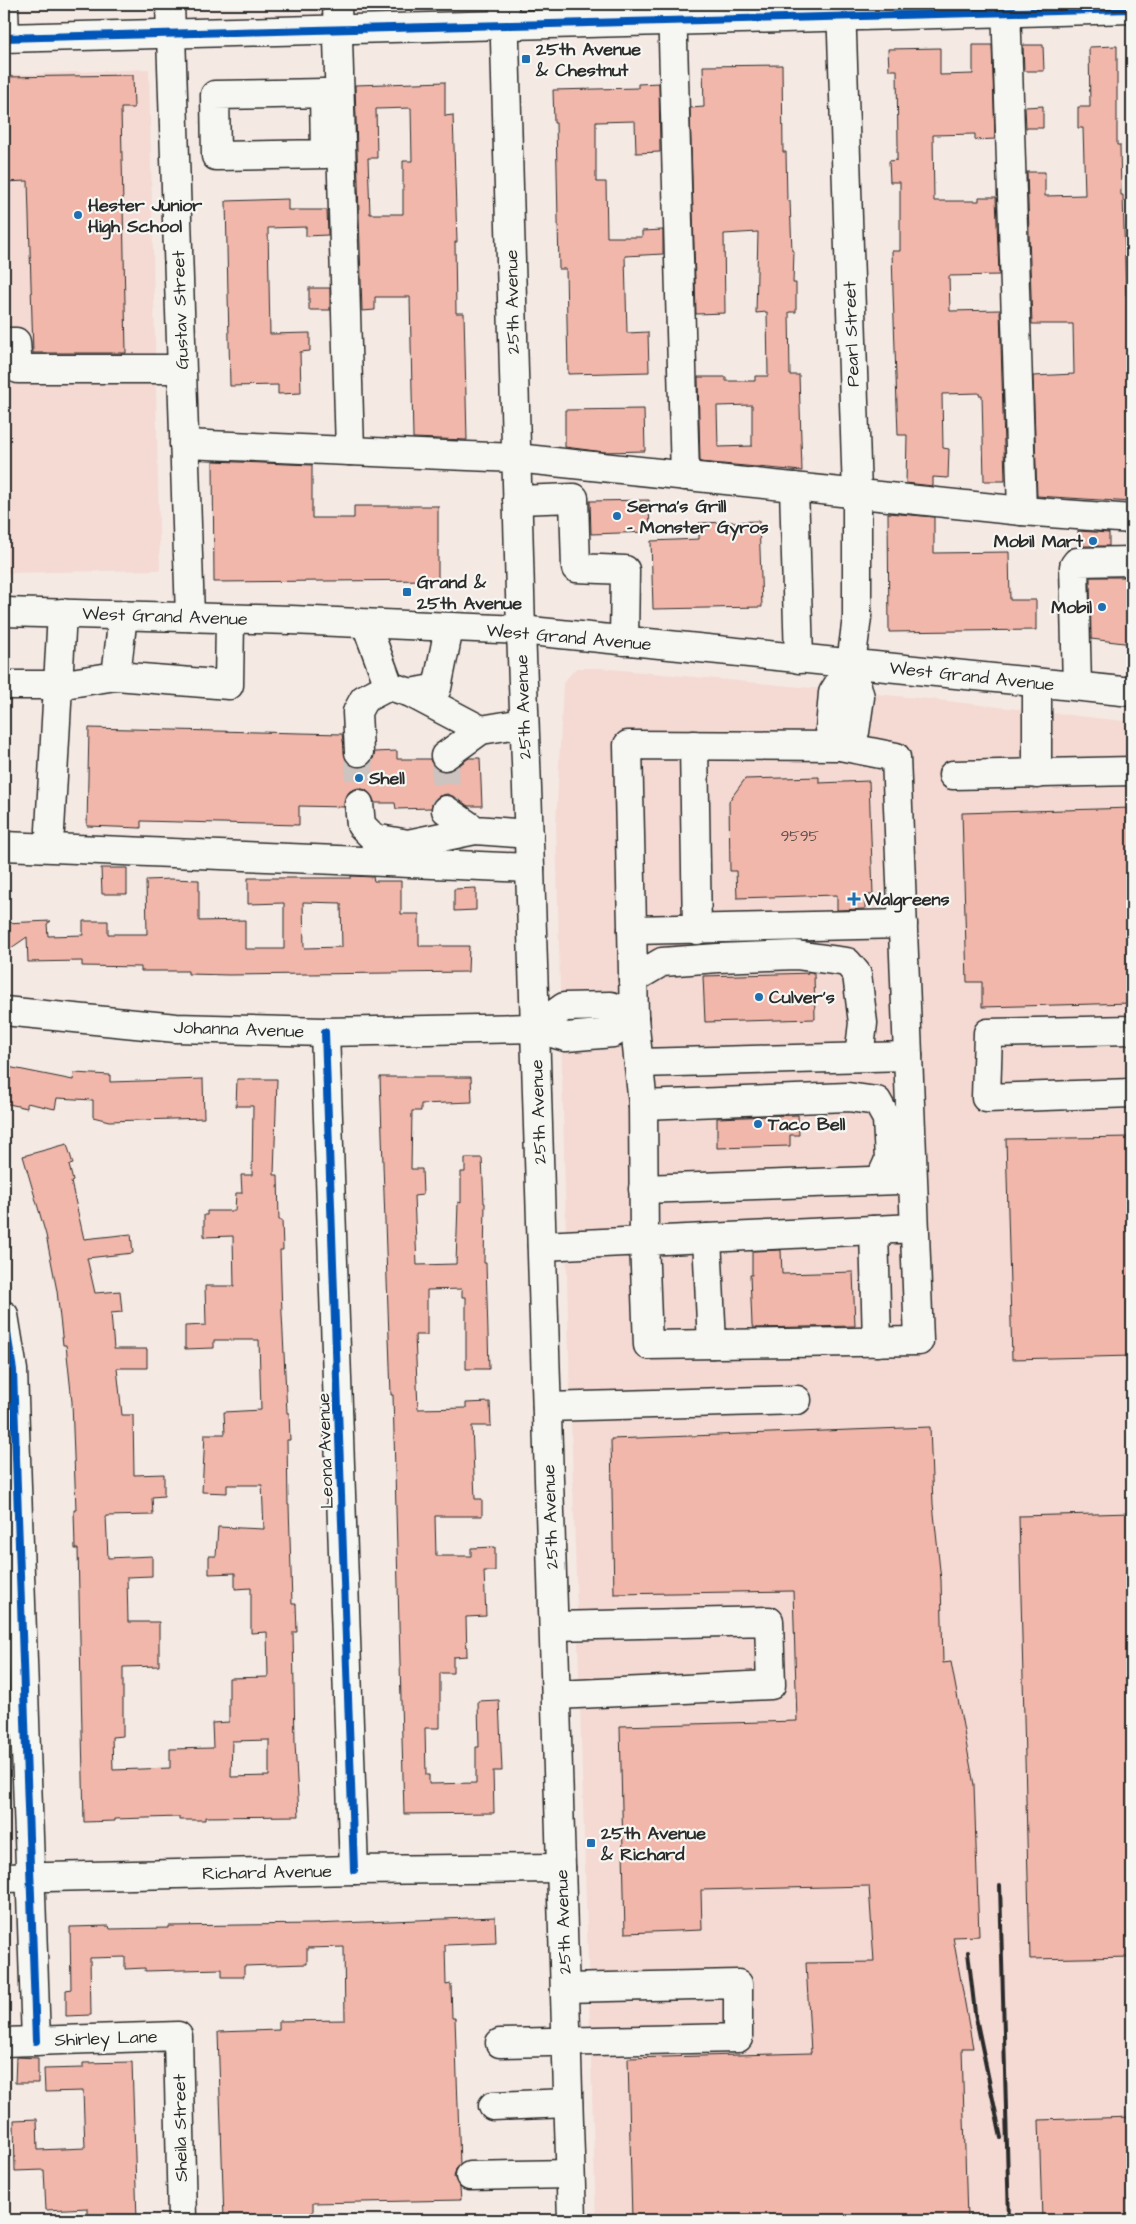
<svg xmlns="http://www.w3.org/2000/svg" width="1136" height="2224" font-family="'Architects Daughter',sans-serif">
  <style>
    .built { fill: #f4dad3 }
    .building { fill: #f1b7aa; stroke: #2b2b2b; fill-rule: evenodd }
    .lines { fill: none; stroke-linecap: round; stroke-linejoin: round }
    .minor-tunnel { stroke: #cdc3bf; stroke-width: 28; stroke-dasharray: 28 14; stroke-linecap: butt }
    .minor-casing { stroke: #2b2b2b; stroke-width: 31 }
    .major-casing { stroke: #2b2b2b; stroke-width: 31 }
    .minor { stroke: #f6f6f2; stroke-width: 28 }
    .major { stroke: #f6f6f2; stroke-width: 28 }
    .rail { stroke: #2b2b2b; stroke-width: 4 }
    .cycleway-casing { stroke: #f6f6f2; stroke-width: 11 }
    .cycleway { stroke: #0057b8; stroke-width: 8 }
    .poi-dot { fill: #1f6fb2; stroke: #f6f6f2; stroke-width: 2 }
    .labels { text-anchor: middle; stroke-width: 4.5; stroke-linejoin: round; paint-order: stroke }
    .number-label { font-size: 15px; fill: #5c4e4b }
    .poi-label { font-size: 18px; font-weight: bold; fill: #2b2b2b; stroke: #f6f6f2; text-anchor: start }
    .street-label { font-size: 18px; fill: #2b2b2b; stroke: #f6f6f2 }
  </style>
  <rect width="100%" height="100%" fill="#f5e9e4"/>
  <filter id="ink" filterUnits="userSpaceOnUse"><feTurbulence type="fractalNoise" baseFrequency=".02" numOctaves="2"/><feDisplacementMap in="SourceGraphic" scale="10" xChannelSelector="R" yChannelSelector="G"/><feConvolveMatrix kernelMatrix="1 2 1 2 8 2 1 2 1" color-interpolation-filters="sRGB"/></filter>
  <g filter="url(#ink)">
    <g class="built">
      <path d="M 149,69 L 160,570 L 4,573 L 4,75 Z"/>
      <path d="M 576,668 L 600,668 L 929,699 L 1132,722 L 1132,2220 L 596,2220 L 569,1357 L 556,826 L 563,683 Z"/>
    </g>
    <g class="building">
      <path d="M 973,45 L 992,45 L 995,139 L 975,140 L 975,134 L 933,135 L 934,201 L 979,201 L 979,197 L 996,197 L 999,275 L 949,276 L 950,311 L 1000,310 L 1005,481 L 984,481 L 982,395 L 979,395 L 979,393 L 942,394 L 943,448 L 949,449 L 948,478 L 933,477 L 933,486 L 906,483 L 907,435 L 898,435 L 893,291 L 892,251 L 900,251 L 900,182 L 890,182 L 889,161 L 897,160 L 897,147 L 898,147 L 897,70 L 889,70 L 888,49 L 940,48 L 940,75 L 973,74 Z"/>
      <path d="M 1023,45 L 1043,45 L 1044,71 L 1024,71 Z"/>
      <path d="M 1117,46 L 1117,145 L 1120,145 L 1121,195 L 1123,195 L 1126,295 L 1132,295 L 1132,502 L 1037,496 L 1033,376 L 1074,374 L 1073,324 L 1032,324 L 1027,172 L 1045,172 L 1045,196 L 1085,195 L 1083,128 L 1078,128 L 1078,107 L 1090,107 L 1089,47 Z"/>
      <path d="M 782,65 L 783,152 L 786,152 L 787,201 L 790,201 L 792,251 L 794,251 L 793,283 L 796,283 L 796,312 L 789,312 L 790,375 L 799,375 L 802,471 L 700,462 L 698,377 L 726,377 L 726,381 L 755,381 L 755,376 L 768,376 L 767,312 L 756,313 L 758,232 L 724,234 L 725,313 L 696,314 L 690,108 L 704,107 L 703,66 ZM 752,405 L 752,446 L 718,447 L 717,406 Z"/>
      <path d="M 133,75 L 134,108 L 121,108 L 126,353 L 33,353 L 28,181 L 4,182 L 4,77 Z"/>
      <path d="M 445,82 L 445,116 L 453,115 L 457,242 L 455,242 L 456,313 L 464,313 L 467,440 L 413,438 L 410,297 L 375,297 L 375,310 L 362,311 L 355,85 ZM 411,108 L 412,161 L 403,161 L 403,214 L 370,214 L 368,158 L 377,158 L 376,109 Z"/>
      <path d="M 659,83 L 660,152 L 636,153 L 635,121 L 596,122 L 596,182 L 606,182 L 607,237 L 642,237 L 642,231 L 663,230 L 663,254 L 625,256 L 627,333 L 648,332 L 649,372 L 568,374 L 566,269 L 559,269 L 556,123 L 554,123 L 553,90 L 638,88 L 638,84 Z"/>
      <path d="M 1043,106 L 1043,128 L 1026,128 L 1025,107 Z"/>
      <path d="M 288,199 L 288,210 L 327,210 L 328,235 L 306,236 L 306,227 L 268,228 L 270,334 L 310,333 L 310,351 L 300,352 L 301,393 L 278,394 L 278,385 L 230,386 L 226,201 Z"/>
      <rect x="309" y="288" width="21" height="22"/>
      <path d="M 644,409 L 645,451 L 604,452 L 565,447 L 565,410 Z"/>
      <path d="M 213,461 L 312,465 L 312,518 L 354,518 L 354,506 L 438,506 L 438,580 L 214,582 Z"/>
      <path d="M 649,500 L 650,532 L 591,534 L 590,501 Z"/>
      <path d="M 888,513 L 934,517 L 934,553 L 1009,552 L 1010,600 L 1036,600 L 1036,630 L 889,632 Z"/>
      <path d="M 759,521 L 762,607 L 653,609 L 651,541 L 699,539 L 699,523 Z"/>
      <path d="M 1078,531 L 1109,533 L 1109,546 L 1078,546 Z"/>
      <path d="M 1090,577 L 1132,577 L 1132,644 L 1091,639 Z"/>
      <path d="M 89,728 L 342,734 L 346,760 L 351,766 L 359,768 L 368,765 L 373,759 L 375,752 L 397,751 L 397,759 L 430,759 L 433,766 L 438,770 L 446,772 L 454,769 L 469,758 L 480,758 L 482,806 L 468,806 L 455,797 L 447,794 L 439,796 L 433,801 L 431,808 L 396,809 L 395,803 L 375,803 L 371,795 L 366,790 L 358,788 L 350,791 L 345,797 L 344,807 L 299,806 L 299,825 L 141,821 L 141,828 L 87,826 Z"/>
      <path d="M 819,777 L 819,783 L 869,781 L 873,895 L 865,895 L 865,909 L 837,910 L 837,895 L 737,898 L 736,871 L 730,871 L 729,801 L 745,779 Z"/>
      <path d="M 1132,808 L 1132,1003 L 982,1007 L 982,982 L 967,982 L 962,813 Z"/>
      <path d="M 101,868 L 127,868 L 127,894 L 102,894 Z"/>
      <path d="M 351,876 L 373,877 L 374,881 L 401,881 L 401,914 L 419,914 L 419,946 L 469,946 L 468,972 L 229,975 L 188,974 L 188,971 L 141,971 L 141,967 L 82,966 L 82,961 L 28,962 L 27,937 L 4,953 L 4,923 L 51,921 L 47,924 L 48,936 L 83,935 L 83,921 L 108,921 L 108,934 L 147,934 L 146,880 L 170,879 L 199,880 L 199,921 L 245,920 L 245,949 L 284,949 L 284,903 L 248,904 L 248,878 L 351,878 ZM 303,902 L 341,903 L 342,947 L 304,948 Z"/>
      <path d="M 476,888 L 476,910 L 454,911 L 454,889 Z"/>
      <path d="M 814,973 L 815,1019 L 705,1022 L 703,976 Z"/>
      <path d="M 8,1067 L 73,1080 L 74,1073 L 110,1075 L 110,1082 L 203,1079 L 204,1118 L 109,1121 L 93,1117 L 93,1100 L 57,1098 L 55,1109 L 27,1103 L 27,1108 L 4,1103 L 4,1086 Z"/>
      <path d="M 380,1077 L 471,1077 L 472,1102 L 421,1104 L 421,1111 L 412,1111 L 411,1169 L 422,1169 L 423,1195 L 414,1196 L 417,1265 L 456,1264 L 458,1202 L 461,1203 L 461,1172 L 465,1172 L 465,1158 L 482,1158 L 484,1203 L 485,1203 L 484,1263 L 486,1263 L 489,1369 L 466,1369 L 466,1297 L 462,1297 L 462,1289 L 427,1290 L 427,1335 L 415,1335 L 418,1409 L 466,1408 L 466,1403 L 490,1402 L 491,1426 L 472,1426 L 475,1499 L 482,1499 L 482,1516 L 435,1516 L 436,1556 L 471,1556 L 471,1548 L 495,1547 L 495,1571 L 484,1571 L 486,1616 L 466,1617 L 467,1656 L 453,1657 L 453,1673 L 440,1673 L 440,1728 L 425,1728 L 426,1775 L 429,1775 L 429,1784 L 476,1783 L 476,1747 L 479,1747 L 478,1701 L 499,1700 L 502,1771 L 493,1771 L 494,1813 L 404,1814 L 393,1395 L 391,1395 Z"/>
      <path d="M 237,1079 L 277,1079 L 274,1175 L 278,1175 L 279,1220 L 282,1220 L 283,1250 L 280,1250 L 282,1314 L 287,1413 L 289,1413 L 290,1440 L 287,1440 L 288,1505 L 289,1505 L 292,1604 L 296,1604 L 297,1632 L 293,1632 L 295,1743 L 299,1816 L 205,1817 L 205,1820 L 179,1820 L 179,1817 L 115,1819 L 115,1821 L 84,1822 L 78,1549 L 75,1549 L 74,1510 L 76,1510 L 72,1402 L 66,1345 L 63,1345 L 57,1291 L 46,1235 L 23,1156 L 67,1144 L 73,1164 L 69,1165 L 73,1181 L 71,1182 L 84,1239 L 131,1234 L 133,1253 L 87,1258 L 95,1293 L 120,1291 L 122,1312 L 111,1313 L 114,1349 L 147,1349 L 147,1368 L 117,1368 L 122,1415 L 133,1415 L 134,1475 L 164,1474 L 164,1496 L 152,1497 L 153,1515 L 106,1516 L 108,1558 L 152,1556 L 152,1576 L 127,1577 L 128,1622 L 159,1622 L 159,1666 L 123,1667 L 123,1736 L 112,1737 L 113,1770 L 170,1768 L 170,1749 L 213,1748 L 212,1723 L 229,1722 L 229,1678 L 268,1677 L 267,1632 L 251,1633 L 251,1588 L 235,1589 L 235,1573 L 209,1574 L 209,1556 L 216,1556 L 218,1527 L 264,1529 L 262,1485 L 227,1485 L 227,1493 L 202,1492 L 205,1434 L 225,1434 L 224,1412 L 261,1410 L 259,1340 L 214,1340 L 214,1348 L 185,1349 L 185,1326 L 206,1325 L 205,1286 L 234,1286 L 233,1236 L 204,1237 L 204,1215 L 207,1215 L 207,1211 L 235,1211 L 236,1193 L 242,1193 L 241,1175 L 252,1175 L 253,1106 L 236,1106 ZM 269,1740 L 269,1776 L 231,1777 L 232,1741 Z"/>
      <path d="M 798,1115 L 799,1135 L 790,1135 L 790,1146 L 717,1148 L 717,1118 Z"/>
      <path d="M 1132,1137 L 1132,1356 L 1012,1359 L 1006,1139 Z"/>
      <path d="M 781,1250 L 782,1274 L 853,1272 L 855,1326 L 754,1328 L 752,1325 L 750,1275 L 752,1275 L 752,1251 Z"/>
      <path d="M 930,1427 L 933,1504 L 941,1580 L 943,1663 L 951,1662 L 974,1785 L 979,1936 L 953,1937 L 973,2048 L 962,2048 L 967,2220 L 632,2220 L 628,2058 L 811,2053 L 806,1963 L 874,1962 L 869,1886 L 701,1890 L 702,1930 L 625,1933 L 620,1726 L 797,1721 L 793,1591 L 614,1594 L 611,1439 Z"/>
      <path d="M 1132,1513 L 1132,1957 L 1030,1959 L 1019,1516 Z"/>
      <path d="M 495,1917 L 496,1943 L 445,1945 L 446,1985 L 451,1984 L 452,2018 L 455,2018 L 460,2165 L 456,2169 L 454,2177 L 460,2188 L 461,2200 L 313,2203 L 313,2220 L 224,2220 L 218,2032 L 279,2030 L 279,2021 L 345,2020 L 344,1947 L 307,1948 L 307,1964 L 244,1966 L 244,1977 L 222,1977 L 222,1969 L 145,1971 L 145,1968 L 125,1969 L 125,1957 L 90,1958 L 91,2015 L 66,2016 L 66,1990 L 71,1989 L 70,1927 L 109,1926 L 110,1929 L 169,1928 L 169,1926 L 313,1924 Z"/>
      <path d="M 16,2057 L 38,2058 L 38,2083 L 15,2083 Z"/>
      <path d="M 132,2062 L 137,2220 L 88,2220 L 88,2208 L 46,2210 L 44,2170 L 15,2171 L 14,2120 L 37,2119 L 38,2150 L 85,2148 L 83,2091 L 45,2092 L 44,2069 L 83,2068 L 83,2063 Z"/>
      <path d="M 1132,2117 L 1132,2220 L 1042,2220 L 1039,2120 Z"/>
    </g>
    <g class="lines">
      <g class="minor-tunnel">
        <path d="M 359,752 L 359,804"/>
        <path d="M 445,756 L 446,810"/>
      </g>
      <defs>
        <g id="minor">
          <path d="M 170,4 L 190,617"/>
          <path d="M 337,4 L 350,451"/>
          <path d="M 672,4 L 685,476"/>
          <path d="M 841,4 L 857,494 L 857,617 L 851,664 L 860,697 L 855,732 L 840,746 L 830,729 L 833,693 L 851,664"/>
          <path d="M 1006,4 L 1022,511"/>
          <path d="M 4,8 L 5,38"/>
          <path d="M 4,38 L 1132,9"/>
          <path d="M 324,93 L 325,154 L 216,156 L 215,95 Z"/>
          <path d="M 4,342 L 16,342 L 18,369 L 181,369"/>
          <path d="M 184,444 L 516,458 L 1022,511 L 1132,519"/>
          <path d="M 794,487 L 799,659"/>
          <path d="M 517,500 L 574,498 L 576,568 L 625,570 L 624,641"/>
          <path d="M 366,624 L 389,686 L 411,693 L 481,730"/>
          <path d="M 116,676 L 123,615"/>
          <path d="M 1037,683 L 1037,774"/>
          <path d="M 4,685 L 58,685 L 116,676 L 229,685 L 230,619"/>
          <path d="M 1077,686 L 1074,566 L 1077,562 L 1132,561"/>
          <path d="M 411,693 L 437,688 L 449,628"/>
          <path d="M 694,745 L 697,930"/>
          <path d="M 359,752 L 357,712 L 364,699 L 389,686"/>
          <path d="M 445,756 L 481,730 L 524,723"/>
          <path d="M 953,775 L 1132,771"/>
          <path d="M 359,804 L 361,825 L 374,838 L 408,844 L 475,830"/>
          <path d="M 446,810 L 475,830 L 529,834"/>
          <path d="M 50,830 L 62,613"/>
          <path d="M 4,846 L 530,868"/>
          <path d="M 632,930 L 903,924"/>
          <path d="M 633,979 L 662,962 L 718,958 L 796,955 L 847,962 L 857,974 L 863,1023 L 859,1057"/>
          <path d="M 4,1011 L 176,1028 L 325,1032 L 535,1028 L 566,1037 L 613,1033 L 634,1018"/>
          <path d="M 535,1028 L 564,1007 L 611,1006 L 634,1018"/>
          <path d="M 1132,1030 L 988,1033 L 986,1098 L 1132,1093"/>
          <path d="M 325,1032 L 354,1870"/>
          <path d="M 639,1063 L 908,1056"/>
          <path d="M 643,1105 L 848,1097 L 877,1101 L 887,1119 L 889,1160 L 880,1180"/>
          <path d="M 643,1189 L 899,1180"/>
          <path d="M 874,1230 L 877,1342"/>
          <path d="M 707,1238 L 712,1344"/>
          <path d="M 542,1246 L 644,1241 L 648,1345 L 919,1341 L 913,1179 L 896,757 L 840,746 L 628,745 L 634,1018 L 643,1105 L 644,1241 L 915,1228"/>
          <path d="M 4,1315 L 13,1370 L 36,2041"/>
          <path d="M 547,1407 L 797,1400"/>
          <path d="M 554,1626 L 769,1621 L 771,1685 L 556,1695"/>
          <path d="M 4,1878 L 354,1870 L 561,1868"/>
          <path d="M 4,2042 L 178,2036 L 182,2220"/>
          <path d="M 500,2043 L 738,2038 L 738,1984 L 565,1988"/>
          <path d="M 493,2106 L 568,2103"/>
          <path d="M 470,2176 L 570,2174"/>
        </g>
        <g id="major">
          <path d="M 504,4 L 521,630 L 530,868 L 572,2220"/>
          <path d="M 4,612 L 291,620 L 521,630 L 1132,692"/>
        </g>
      </defs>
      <use href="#minor" class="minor-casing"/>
      <use href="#major" class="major-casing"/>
      <use href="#minor" class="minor"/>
      <use href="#major" class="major"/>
      <g class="rail">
        <path d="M 1000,1885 L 1009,2220"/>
        <path d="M 968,1952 L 975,2013 L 1001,2138"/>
      </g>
      <defs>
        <g id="cycleway">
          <path d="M 4,38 L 1132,9"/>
          <path d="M 325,1032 L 354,1870"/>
          <path d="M 4,1315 L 13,1370 L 36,2041"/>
        </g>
      </defs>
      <use href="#cycleway" class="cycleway-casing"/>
      <use href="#cycleway" class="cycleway"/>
    </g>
  </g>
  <g class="poi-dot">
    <rect x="521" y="54" width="10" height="10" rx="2.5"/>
    <circle cx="78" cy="215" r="5"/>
    <circle cx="617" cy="516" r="5"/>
    <circle cx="1093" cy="541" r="5"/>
    <rect x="402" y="587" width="10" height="10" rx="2.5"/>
    <circle cx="1102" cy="607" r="5"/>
    <circle cx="359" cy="778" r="5"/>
    <path d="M851.5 891.5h5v5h5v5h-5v5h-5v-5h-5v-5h5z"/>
    <circle cx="759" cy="997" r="5"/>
    <circle cx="758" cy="1124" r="5"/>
    <rect x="586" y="1838" width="10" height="10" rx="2.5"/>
  </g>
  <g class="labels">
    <g class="number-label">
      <text x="800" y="841">9595</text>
    </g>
    <g class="poi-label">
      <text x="536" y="55">25th Avenue<tspan x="536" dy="21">&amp; Chestnut</tspan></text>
      <text x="88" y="211">Hester Junior<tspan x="88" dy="21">High School</tspan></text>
      <text x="627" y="512">Serna's Grill<tspan x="627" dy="21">- Monster Gyros</tspan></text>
      <text x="1083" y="547" text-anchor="end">Mobil Mart</text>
      <text x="417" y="588">Grand &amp;<tspan x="417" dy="21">25th Avenue</tspan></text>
      <text x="1092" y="613" text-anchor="end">Mobil</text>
      <text x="369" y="784">Shell</text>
      <text x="864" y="905">Walgreens</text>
      <text x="769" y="1003">Culver's</text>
      <text x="768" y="1130">Taco Bell</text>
      <text x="601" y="1839">25th Avenue<tspan x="601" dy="21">&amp; Richard</tspan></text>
    </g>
    <g class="street-label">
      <text transform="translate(512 302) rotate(-91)" y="6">25th Avenue</text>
      <text transform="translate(180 310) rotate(-92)" y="6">Gustav Street</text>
      <text transform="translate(851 334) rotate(-92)" y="6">Pearl Street</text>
      <text transform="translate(165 616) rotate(2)" y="6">West Grand Avenue</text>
      <text transform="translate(569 637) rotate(5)" y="6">West Grand Avenue</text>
      <text transform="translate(972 676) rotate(6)" y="6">West Grand Avenue</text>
      <text transform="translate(523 707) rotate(-92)" y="6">25th Avenue</text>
      <text transform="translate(239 1029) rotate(2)" y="6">Johanna Avenue</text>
      <text transform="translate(538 1112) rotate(-92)" y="6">25th Avenue</text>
      <text transform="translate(325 1451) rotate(-92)" y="6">Leona Avenue</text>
      <text transform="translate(550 1517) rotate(-92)" y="6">25th Avenue</text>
      <text transform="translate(267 1872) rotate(-1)" y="6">Richard Avenue</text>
      <text transform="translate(563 1922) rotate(-92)" y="6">25th Avenue</text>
      <text transform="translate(106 2038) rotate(-2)" y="6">Shirley Lane</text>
      <text transform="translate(180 2128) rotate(-91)" y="6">Sheila Street</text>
    </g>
  </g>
  <rect width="1136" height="2224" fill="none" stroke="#f6f6f2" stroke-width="20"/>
  <rect x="10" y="10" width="1116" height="2204" fill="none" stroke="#2b2b2b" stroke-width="2" filter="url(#ink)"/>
</svg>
